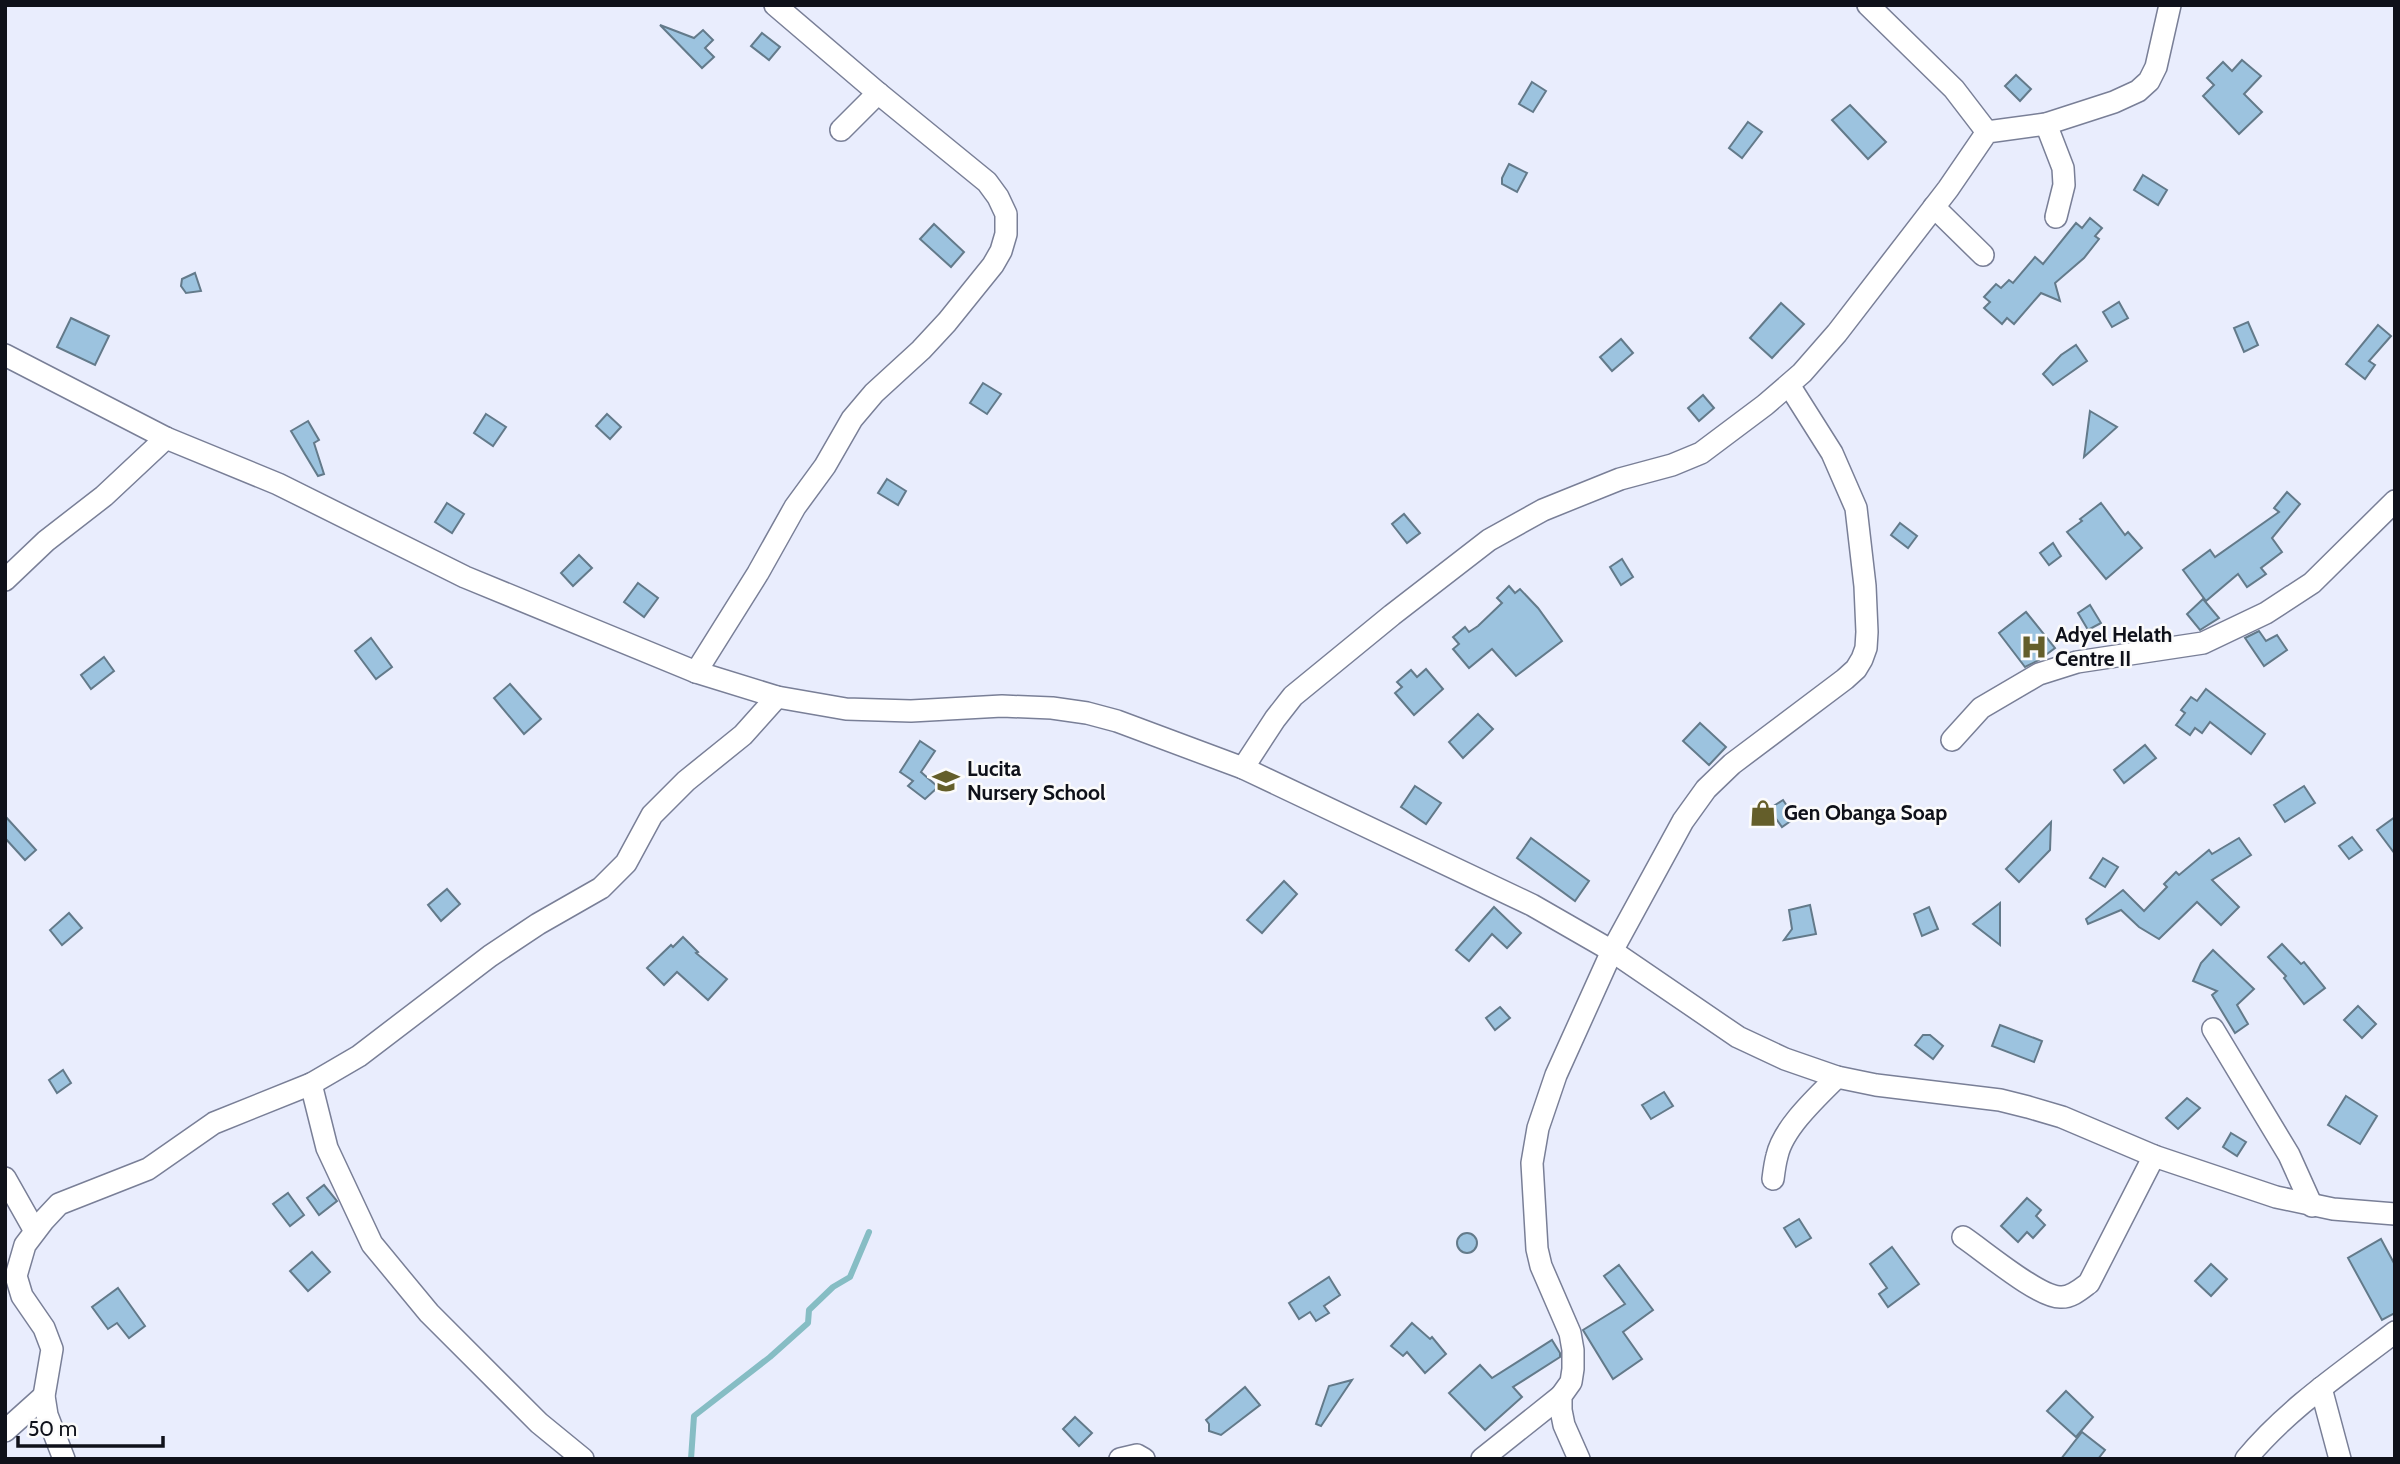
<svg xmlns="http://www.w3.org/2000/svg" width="2400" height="1464" font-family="Cabin,sans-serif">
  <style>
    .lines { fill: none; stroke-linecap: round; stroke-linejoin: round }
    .stream { stroke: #86bdc4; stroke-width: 6 }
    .building { fill: #9cc3df; stroke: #637a8a; stroke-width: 2 }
    .minor-casing { stroke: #797f97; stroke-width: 24 }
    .minor { stroke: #fff; stroke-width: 21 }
    .labels { text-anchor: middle; stroke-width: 5; stroke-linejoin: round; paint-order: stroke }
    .poi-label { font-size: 21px; font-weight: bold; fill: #0f111a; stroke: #fbfbfb; text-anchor: start }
  </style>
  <rect width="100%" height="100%" fill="#e9edfd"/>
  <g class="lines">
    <path class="stream" d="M 691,1459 L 694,1416 L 770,1357 L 808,1323 L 809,1310 L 833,1287 L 850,1277 L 869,1232"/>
  </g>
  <g class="building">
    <path d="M 660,25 L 694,38 L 703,30 L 713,40 L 705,48 L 714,57 L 702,68 Z"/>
    <path d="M 762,33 L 780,47 L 769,60 L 751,46 Z"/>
    <path d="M 2242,60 L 2261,76 L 2244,94 L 2262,112 L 2239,134 L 2203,96 L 2214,85 L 2207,78 L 2223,62 L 2232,71 Z"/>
    <path d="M 2016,75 L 2031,89 L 2020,101 L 2005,86 Z"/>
    <path d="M 1532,82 L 1546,91 L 1533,112 L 1519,104 Z"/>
    <path d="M 1850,105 L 1886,142 L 1868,159 L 1832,120 Z"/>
    <path d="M 1748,122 L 1762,132 L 1742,158 L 1729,148 Z"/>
    <path d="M 1509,164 L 1527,173 L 1517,192 L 1502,184 L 1502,178 Z"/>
    <path d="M 2143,175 L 2167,190 L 2158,205 L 2134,190 Z"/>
    <path d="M 2090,218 L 2102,228 L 2095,236 L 2099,239 L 2084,258 L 2055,283 L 2060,301 L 2041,293 L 2014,324 L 2007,318 L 2002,324 L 1984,308 L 1990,302 L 1984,297 L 1996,284 L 2001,288 L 2009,280 L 2013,283 L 2035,257 L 2043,264 L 2076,223 L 2082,228 Z"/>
    <path d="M 934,224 L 964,252 L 951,267 L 920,239 Z"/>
    <path d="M 195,273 L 201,291 L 186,293 L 181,286 L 182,279 Z"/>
    <path d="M 2119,302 L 2128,318 L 2112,327 L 2103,312 Z"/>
    <path d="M 1781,303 L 1804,324 L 1772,358 L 1750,338 Z"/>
    <path d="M 71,318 L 109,336 L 95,365 L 57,347 Z"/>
    <path d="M 2248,322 L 2258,345 L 2244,352 L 2234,328 Z"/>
    <path d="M 2378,325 L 2391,336 L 2369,361 L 2375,365 L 2365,379 L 2346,364 Z"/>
    <path d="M 1621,339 L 1633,353 L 1612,371 L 1600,357 Z"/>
    <path d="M 2076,345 L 2087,361 L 2053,385 L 2043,374 L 2061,355 Z"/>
    <path d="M 983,383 L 1001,394 L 987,414 L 970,403 Z"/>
    <path d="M 1703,395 L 1714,408 L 1699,421 L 1688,408 Z"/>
    <path d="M 2090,411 L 2117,427 L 2084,457 Z"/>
    <path d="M 486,414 L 506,427 L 493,446 L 474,433 Z"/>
    <path d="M 607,414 L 621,427 L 610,439 L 596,426 Z"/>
    <path d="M 308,421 L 319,440 L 314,443 L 324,474 L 318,476 L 291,431 Z"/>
    <path d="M 887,479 L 906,491 L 898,505 L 878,493 Z"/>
    <path d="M 2287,492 L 2300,504 L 2272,538 L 2282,552 L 2261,568 L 2266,574 L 2247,587 L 2238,574 L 2206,601 L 2183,570 L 2210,550 L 2215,557 L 2279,512 L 2274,508 Z"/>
    <path d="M 447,503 L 464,514 L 452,533 L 435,522 Z"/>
    <path d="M 2101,503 L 2125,535 L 2128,532 L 2142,548 L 2106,579 L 2067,532 L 2082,521 L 2080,519 Z"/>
    <path d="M 1404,514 L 1420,533 L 1407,543 L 1392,524 Z"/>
    <path d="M 1900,523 L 1917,536 L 1908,548 L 1891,535 Z"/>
    <path d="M 2053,543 L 2061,556 L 2049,565 L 2040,553 Z"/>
    <path d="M 579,555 L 592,568 L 573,586 L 561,573 Z"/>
    <path d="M 1622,559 L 1633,577 L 1621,585 L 1610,567 Z"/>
    <path d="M 638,583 L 658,598 L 644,617 L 624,602 Z"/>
    <path d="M 1509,586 L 1515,593 L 1520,589 L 1538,608 L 1562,641 L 1516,676 L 1492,649 L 1469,668 L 1453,649 L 1459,644 L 1453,637 L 1465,627 L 1469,632 L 1478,626 L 1502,603 L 1497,598 Z"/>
    <path d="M 2203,599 L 2219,618 L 2200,630 L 2187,614 Z"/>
    <path d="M 2090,605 L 2101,623 L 2088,630 L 2078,613 Z"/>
    <path d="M 2026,612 L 2055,648 L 2039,660 L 2025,667 L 1999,633 Z"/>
    <path d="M 2259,631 L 2266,641 L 2277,635 L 2287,650 L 2264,666 L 2245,638 Z"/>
    <path d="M 371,638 L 392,667 L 376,679 L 355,651 Z"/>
    <path d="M 104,657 L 114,671 L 91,689 L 81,675 Z"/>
    <path d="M 1426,669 L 1443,689 L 1414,715 L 1395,693 L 1402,687 L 1397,682 L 1411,670 L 1417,677 Z"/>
    <path d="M 510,684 L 541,719 L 524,734 L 494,698 Z"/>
    <path d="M 2206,689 L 2265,734 L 2251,754 L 2210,722 L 2202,733 L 2195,728 L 2190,735 L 2176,725 L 2185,713 L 2181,710 L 2191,697 L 2197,701 Z"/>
    <path d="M 1478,714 L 1493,729 L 1463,758 L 1449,742 Z"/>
    <path d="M 1700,723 L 1726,747 L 1709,765 L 1683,741 Z"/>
    <path d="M 920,741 L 935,751 L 921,772 L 938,787 L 925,799 L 908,786 L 913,781 L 900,772 Z"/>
    <path d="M 2145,745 L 2156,758 L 2124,783 L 2114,770 Z"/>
    <path d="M 1415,786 L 1441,803 L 1426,824 L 1401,807 Z"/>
    <path d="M 2304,786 L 2315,803 L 2285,822 L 2274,805 Z"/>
    <path d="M 1783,800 L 1795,818 L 1782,827 L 1769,809 Z"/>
    <path d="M 5,816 L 36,850 L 25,860 L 5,838 Z"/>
    <path d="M 2395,817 L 2395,854 L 2377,830 Z"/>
    <path d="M 2051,822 L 2050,850 L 2019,882 L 2006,869 Z"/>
    <path d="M 2352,837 L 2362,850 L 2349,859 L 2339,846 Z"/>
    <path d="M 1531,838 L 1589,881 L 1575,901 L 1517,858 Z"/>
    <path d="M 2239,838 L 2251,855 L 2212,880 L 2239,907 L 2221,925 L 2197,902 L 2159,939 L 2139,927 L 2121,910 L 2088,924 L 2086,919 L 2123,890 L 2144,911 L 2167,887 L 2164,884 L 2176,872 L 2179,875 L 2209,850 L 2212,854 Z"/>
    <path d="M 2103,858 L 2118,867 L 2105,887 L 2090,878 Z"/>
    <path d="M 1284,881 L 1297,894 L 1262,933 L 1247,920 Z"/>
    <path d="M 447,889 L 460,904 L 441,921 L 428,905 Z"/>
    <path d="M 2000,903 L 2000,945 L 1973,924 Z"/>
    <path d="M 1810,905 L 1816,934 L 1784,940 L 1792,929 L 1789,910 Z"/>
    <path d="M 1494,907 L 1521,933 L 1507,948 L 1492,934 L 1469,961 L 1456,950 Z"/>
    <path d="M 1929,907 L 1938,929 L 1922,936 L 1914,914 Z"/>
    <path d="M 69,913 L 82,928 L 62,945 L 50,930 Z"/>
    <path d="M 683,937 L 698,952 L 696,953 L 727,979 L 708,1000 L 677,972 L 664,985 L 647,968 L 671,945 L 673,947 Z"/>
    <path d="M 2282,944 L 2301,964 L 2304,962 L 2325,988 L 2304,1004 L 2284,978 L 2286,976 L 2268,957 Z"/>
    <path d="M 2213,950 L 2254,989 L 2237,1005 L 2248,1024 L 2235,1033 L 2212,995 L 2217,991 L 2193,981 L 2201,963 Z"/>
    <path d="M 2358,1006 L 2376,1024 L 2362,1038 L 2344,1020 Z"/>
    <path d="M 1500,1007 L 1510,1018 L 1495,1030 L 1486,1018 Z"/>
    <path d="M 2000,1025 L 2042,1041 L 2034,1062 L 1992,1046 Z"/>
    <path d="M 1923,1035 L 1930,1035 L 1943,1046 L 1933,1059 L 1915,1045 Z"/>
    <path d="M 63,1070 L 71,1083 L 57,1093 L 49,1080 Z"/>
    <path d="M 1664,1092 L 1673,1106 L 1651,1119 L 1642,1105 Z"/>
    <path d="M 2346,1096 L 2377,1116 L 2360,1144 L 2328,1125 Z"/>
    <path d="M 2187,1098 L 2200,1108 L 2178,1129 L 2166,1118 Z"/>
    <path d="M 2231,1133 L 2246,1142 L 2237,1156 L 2223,1147 Z"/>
    <path d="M 324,1185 L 337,1201 L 319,1215 L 307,1198 Z"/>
    <path d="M 288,1193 L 304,1215 L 290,1226 L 273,1204 Z"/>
    <path d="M 2027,1198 L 2041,1210 L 2036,1216 L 2045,1225 L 2033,1238 L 2027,1232 L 2018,1242 L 2001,1226 Z"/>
    <path d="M 1799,1219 L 1811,1238 L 1796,1247 L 1784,1228 Z"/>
    <circle cx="1467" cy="1243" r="10"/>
    <path d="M 2381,1239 L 2395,1265 L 2395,1313 L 2382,1320 L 2348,1258 Z"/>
    <path d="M 1892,1247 L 1919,1284 L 1888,1307 L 1879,1294 L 1887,1288 L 1870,1264 Z"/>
    <path d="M 312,1252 L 330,1272 L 308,1291 L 290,1271 Z"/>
    <path d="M 2211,1264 L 2227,1279 L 2211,1296 L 2195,1281 Z"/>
    <path d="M 1619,1265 L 1653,1310 L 1623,1332 L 1642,1359 L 1613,1379 L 1583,1330 L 1625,1304 L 1604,1276 Z"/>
    <path d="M 1329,1277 L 1340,1295 L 1324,1306 L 1329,1313 L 1316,1321 L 1310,1312 L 1299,1319 L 1289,1303 Z"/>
    <path d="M 118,1288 L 145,1326 L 129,1338 L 117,1323 L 108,1329 L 92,1307 Z"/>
    <path d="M 1412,1323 L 1430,1339 L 1432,1337 L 1446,1354 L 1425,1373 L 1407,1352 L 1403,1356 L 1391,1346 Z"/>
    <path d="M 1552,1340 L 1560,1353 L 1560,1357 L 1513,1387 L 1522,1397 L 1485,1430 L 1449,1393 L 1480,1365 L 1492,1378 Z"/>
    <path d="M 1352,1380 L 1321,1426 L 1316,1424 L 1329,1386 Z"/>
    <path d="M 1245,1387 L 1260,1405 L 1221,1435 L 1209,1431 L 1209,1424 L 1206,1420 Z"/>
    <path d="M 2066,1391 L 2093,1417 L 2076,1437 L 2047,1411 Z"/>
    <path d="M 1075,1417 L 1092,1433 L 1079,1446 L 1063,1429 Z"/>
    <path d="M 2082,1432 L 2105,1450 L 2098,1459 L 2061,1459 Z"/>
  </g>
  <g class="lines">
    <defs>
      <g id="minor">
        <path d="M 1868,5 L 1954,89 L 1987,132"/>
        <path d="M 2046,124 L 2063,168 L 2064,185 L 2056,217"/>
        <path d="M 841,130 L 878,93"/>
        <path d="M 1934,207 L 1983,255"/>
        <path d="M 5,355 L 166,438 L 278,484 L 465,577 L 696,672 L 777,697 L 846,709 L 911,711 L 1002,706 L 1052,708 L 1087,713 L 1117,721 L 1243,768 L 1532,905 L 1612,951 L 1738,1037 L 1785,1059 L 1837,1077 L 1876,1085 L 2000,1100 L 2028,1107 L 2062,1117 L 2154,1156 L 2276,1197 L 2333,1209 L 2395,1214"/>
        <path d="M 5,580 L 46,541 L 104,496 L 166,438"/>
        <path d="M 696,672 L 758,573 L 795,507 L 825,466 L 852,419 L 874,393 L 921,350 L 947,322 L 993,265 L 1001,251 L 1006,234 L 1006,214 L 998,197 L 987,182 L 878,93 L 775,5"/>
        <path d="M 1952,740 L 1981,708 L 2039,674 L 2077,662 L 2203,643 L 2266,613 L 2312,583 L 2395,501"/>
        <path d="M 1243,768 L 1275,719 L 1293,696 L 1392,615 L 1489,540 L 1543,510 L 1620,479 L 1672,465 L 1701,453 L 1765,405 L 1802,373 L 1837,333 L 1948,189 L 1987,132 L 2046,124 L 2114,102 L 2138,91 L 2149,81 L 2156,67 L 2170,5"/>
        <path d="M 2213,1029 L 2289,1155 L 2312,1206"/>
        <path d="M 311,1084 L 327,1148 L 372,1244 L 429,1313 L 539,1423 L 583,1459"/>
        <path d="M 5,1178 L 35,1231"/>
        <path d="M 1773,1179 C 1774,1171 1775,1163 1777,1156 C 1783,1128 1817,1097 1837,1077"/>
        <path d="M 1963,1237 C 1984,1251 2038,1297 2060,1297 C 2071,1298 2081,1289 2089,1283 L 2154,1156"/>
        <path d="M 2321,1388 L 2340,1459"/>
        <path d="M 5,1431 L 44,1396"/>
        <path d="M 64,1459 L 47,1415 L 44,1396 L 52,1349 L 44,1328 L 22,1296 L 16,1276 L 25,1245 L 44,1220 L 59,1204 L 148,1169 L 214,1123 L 311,1084 L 359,1056 L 490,956 L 538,924 L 601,888 L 626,863 L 652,815 L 686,781 L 743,735 L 777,697"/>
        <path d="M 1120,1459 L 1137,1455 L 1144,1459"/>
        <path d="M 1482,1459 L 1561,1396"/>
        <path d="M 1579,1459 L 1564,1425 L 1561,1410 L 1561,1396 L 1571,1382 L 1573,1369 L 1573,1350 L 1570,1333 L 1541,1266 L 1537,1249 L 1532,1163 L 1538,1128 L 1556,1075 L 1612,951 L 1683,821 L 1706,789 L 1732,764 L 1845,679 L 1856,669 L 1862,659 L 1866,648 L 1867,632 L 1865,586 L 1856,508 L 1832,453 L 1789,385"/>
        <path d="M 2246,1459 C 2287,1409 2344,1371 2395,1332"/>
      </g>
    </defs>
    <use href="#minor" class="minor-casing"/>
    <use href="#minor" class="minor"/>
  </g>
  <defs>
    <symbol id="hospital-bare" viewBox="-9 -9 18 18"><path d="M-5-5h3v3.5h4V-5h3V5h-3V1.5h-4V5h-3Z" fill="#645e2a" stroke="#fbfbfb" stroke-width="2.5" paint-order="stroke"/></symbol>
    <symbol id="school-bare" viewBox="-9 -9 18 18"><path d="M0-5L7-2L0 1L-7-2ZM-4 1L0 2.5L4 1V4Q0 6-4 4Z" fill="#645e2a" stroke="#fbfbfb" stroke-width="2.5" paint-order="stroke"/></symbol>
    <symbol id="shop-bare" viewBox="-9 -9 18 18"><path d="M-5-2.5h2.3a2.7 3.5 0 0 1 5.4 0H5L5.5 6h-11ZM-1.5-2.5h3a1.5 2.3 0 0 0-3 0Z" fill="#645e2a" stroke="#fbfbfb" stroke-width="2.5" paint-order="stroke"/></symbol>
  </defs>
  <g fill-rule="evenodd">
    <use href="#hospital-bare" x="2015" y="628" width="38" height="38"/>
    <use href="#school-bare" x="927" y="762" width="38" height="38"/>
    <use href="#shop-bare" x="1744" y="794" width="38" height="38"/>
  </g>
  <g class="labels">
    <g class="poi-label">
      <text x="2055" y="642">Adyel Helath<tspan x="2055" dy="24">Centre II</tspan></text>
      <text x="967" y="776">Lucita<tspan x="967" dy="24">Nursery School</tspan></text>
      <text x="1784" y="820">Gen Obanga Soap</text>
    </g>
  </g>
  <rect width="2400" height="1464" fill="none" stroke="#0f111a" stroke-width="14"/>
  <path d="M18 1436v10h145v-10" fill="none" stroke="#0f111a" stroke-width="3.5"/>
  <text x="28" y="1436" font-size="21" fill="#0f111a" stroke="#fbfbfb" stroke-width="5" paint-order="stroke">50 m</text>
</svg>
